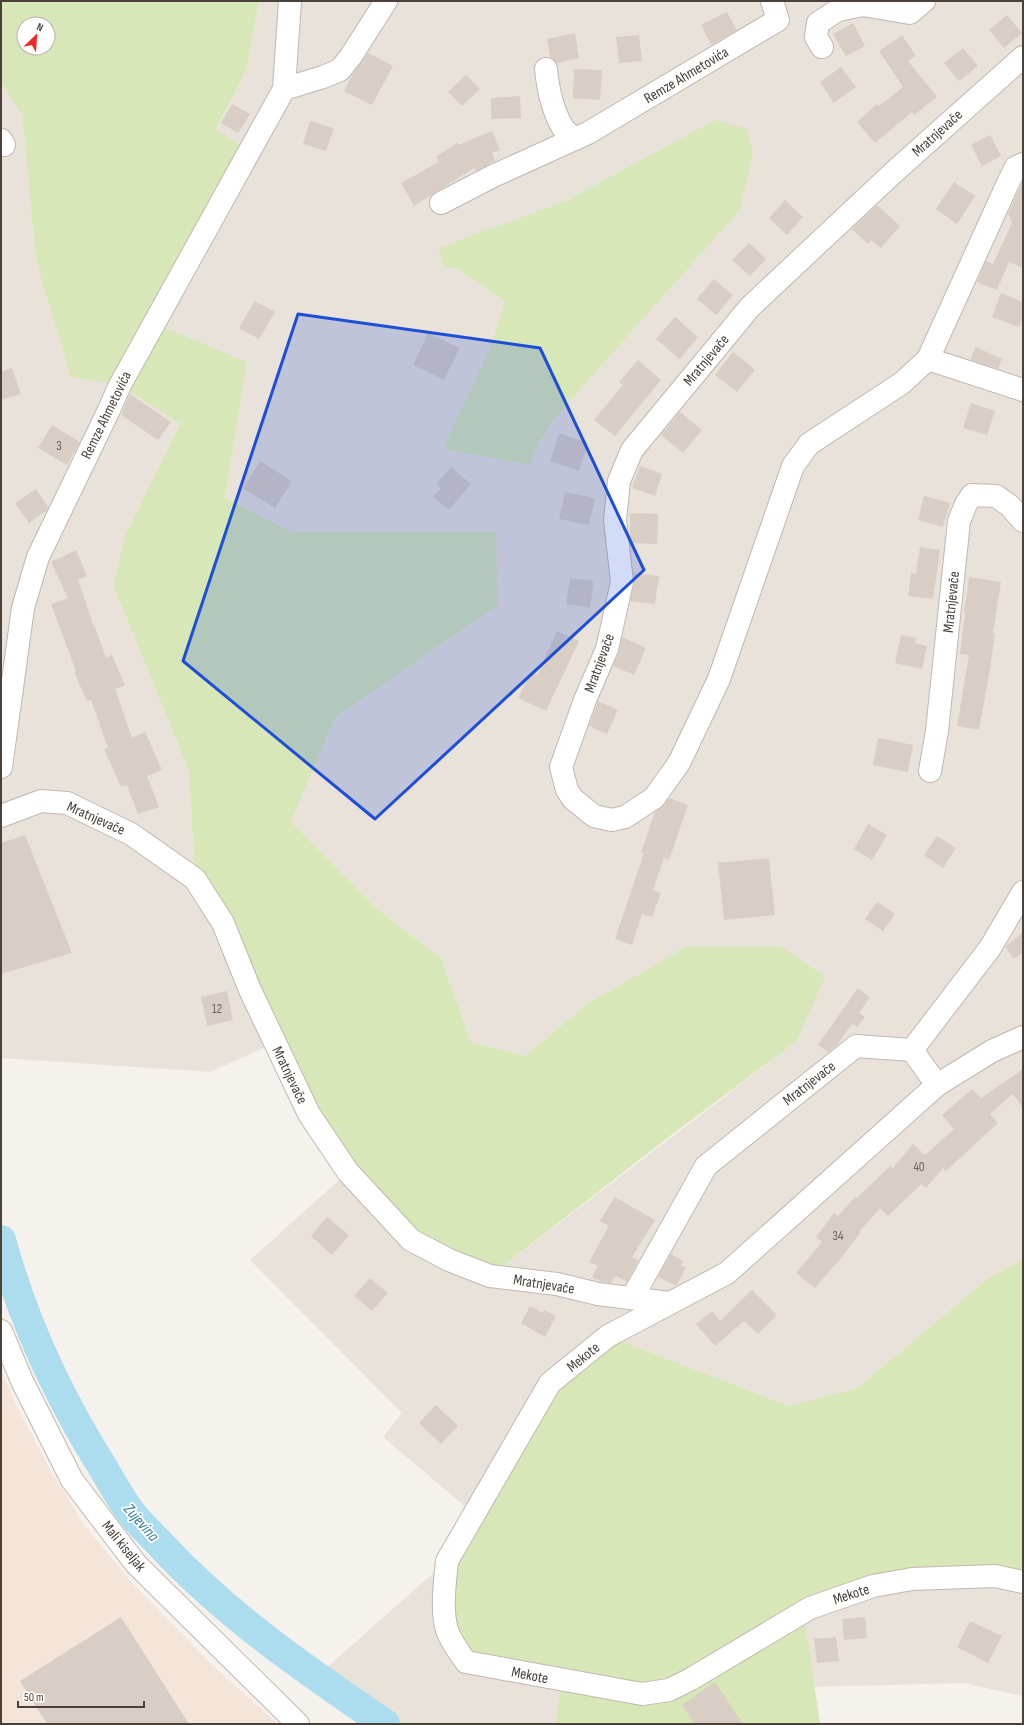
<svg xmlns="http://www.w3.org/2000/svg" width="1024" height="1725" font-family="'Sofia Sans Condensed',sans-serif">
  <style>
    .residential { fill: #e9e2da }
    .commercial { fill: #f5e5d9 }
    .green { fill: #d8e7b7; fill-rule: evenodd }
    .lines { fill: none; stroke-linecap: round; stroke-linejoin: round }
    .river { stroke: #acddee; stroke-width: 30 }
    .building { fill: #d9cec5 }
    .minor-casing { stroke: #c1b7af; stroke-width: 24 }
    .minor { stroke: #fff; stroke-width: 22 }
    .marked { fill: #1d4ed8; fill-opacity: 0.2; stroke: #1d4ed8; stroke-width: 3; stroke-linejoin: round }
    .labels { text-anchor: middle; stroke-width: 3.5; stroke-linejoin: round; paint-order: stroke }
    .number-label { font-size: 13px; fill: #6e645d }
    .street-label { font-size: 15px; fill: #4a413a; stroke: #fff }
    .water-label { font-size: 16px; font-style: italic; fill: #307d9a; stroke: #fff }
  </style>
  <rect width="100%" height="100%" fill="#f5f1ec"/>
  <g class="residential">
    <path d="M 259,1 L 1023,1 L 1023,1259 L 987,1279 L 857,1388 L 789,1406 L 608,1336 L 474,1514 L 383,1437 L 402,1413 L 250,1260 L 348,1172 L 490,1276 L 796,1042 L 587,1004 L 525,1056 L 471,1042 L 441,958 L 377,909 L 291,822 L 335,718 L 498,605 L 496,533 L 292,532 L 225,498 L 247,362 L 153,324 L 250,152 L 216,130 L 247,69 Z"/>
    <path d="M 1,82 L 22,115 L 36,261 L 120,385 L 180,424 L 125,536 L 113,585 L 189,771 L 195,879 L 275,1043 L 210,1072 L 1,1058 Z"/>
    <path d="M 447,1561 L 560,1690 L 555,1724 L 365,1724 L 372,1715 L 316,1677 Z"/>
    <path d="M 1023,1582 L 1023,1696 L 963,1683 L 815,1687 L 803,1612 L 873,1586 Z"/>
  </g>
  <path class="commercial" d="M 1,1369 L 17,1407 L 52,1473 L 84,1525 L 131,1582 L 211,1664 L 278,1724 L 1,1724 Z"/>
  <g class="green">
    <path d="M 1,1 L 259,1 L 247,69 L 216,129 L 250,152 L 153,323 L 247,362 L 225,498 L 292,532 L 496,532 L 498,605 L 335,718 L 291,822 L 377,909 L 441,958 L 471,1042 L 525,1056 L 587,1004 L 686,947 L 782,947 L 825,977 L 796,1042 L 670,1136 L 490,1276 L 411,1240 L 348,1172 L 195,879 L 189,771 L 113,585 L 125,536 L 180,424 L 120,385 L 71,377 L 36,261 L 22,115 L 1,82 ZM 24,24 L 48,24 L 48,48 L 24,48 Z"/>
    <path d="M 715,120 L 747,129 L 753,153 L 740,210 L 582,387 L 553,421 L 538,444 L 530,465 L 443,449 L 491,346 L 505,301 L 457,269 L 443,267 L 439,248 L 566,201 Z"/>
    <path d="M 1023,1259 L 1023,1582 L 873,1586 L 669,1690 L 466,1662 L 444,1593 L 447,1561 L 550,1383 L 608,1336 L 789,1406 L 857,1388 L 987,1279 Z"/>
    <path d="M 805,1620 L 820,1724 L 555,1724 L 560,1690 L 637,1698 Z"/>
  </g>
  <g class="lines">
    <path class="river" d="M 1,1240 C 23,1320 58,1396 102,1466 C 110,1480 118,1494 127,1507 C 136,1521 150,1533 161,1545 C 227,1616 306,1670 385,1724"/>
  </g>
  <g class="building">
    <path d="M 727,12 L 737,30 L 711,45 L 701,25 Z"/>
    <path d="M 1007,15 L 1022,33 L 1004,48 L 989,30 Z"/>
    <path d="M 853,23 L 865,46 L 846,56 L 833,34 Z"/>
    <path d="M 575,33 L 579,58 L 557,63 L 550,57 L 547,39 Z"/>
    <path d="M 639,35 L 642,61 L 619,63 L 616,37 Z"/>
    <path d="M 902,35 L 916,56 L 908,61 L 937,97 L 914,115 L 912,112 L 875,143 L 857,122 L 877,104 L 879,106 L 903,87 L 879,51 Z"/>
    <path d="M 963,48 L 978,66 L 959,81 L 944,63 Z"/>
    <path d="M 368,53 L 393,66 L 372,105 L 344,91 L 354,72 Z"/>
    <path d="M 841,67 L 856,87 L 834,103 L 820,82 Z"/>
    <path d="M 574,69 L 602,70 L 600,100 L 573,98 Z"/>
    <path d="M 466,75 L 480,89 L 462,106 L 448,92 Z"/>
    <path d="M 520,96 L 521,118 L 491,119 L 491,98 Z"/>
    <path d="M 232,104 L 250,114 L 238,133 L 221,123 Z"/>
    <path d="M 310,121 L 334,128 L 326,151 L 303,144 Z"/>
    <path d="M 492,131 L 500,150 L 492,153 L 495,161 L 476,171 L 474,168 L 414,206 L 401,183 L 439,162 L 436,157 L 457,143 L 458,145 Z"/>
    <path d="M 990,135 L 1001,156 L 982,166 L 971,145 Z"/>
    <path d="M 1023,181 L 1023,268 L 1009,262 L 997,290 L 977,282 L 986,261 L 993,264 L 1012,223 L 1008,214 Z"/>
    <path d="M 954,182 L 975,196 L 957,224 L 936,209 Z"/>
    <path d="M 785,200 L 803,217 L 787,235 L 769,218 Z"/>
    <path d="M 877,205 L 900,226 L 881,248 L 871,240 L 868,244 L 852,229 Z"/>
    <path d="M 749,243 L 766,259 L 750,276 L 732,260 Z"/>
    <path d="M 714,279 L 733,295 L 716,315 L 697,299 Z"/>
    <path d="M 1001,293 L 1023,302 L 1023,318 L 1019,327 L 992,317 Z"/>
    <path d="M 255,301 L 275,312 L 259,339 L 239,328 Z"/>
    <path d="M 675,317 L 698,337 L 680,359 L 656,339 Z"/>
    <path d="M 428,333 L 460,348 L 444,380 L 413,365 Z"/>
    <path d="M 976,347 L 1002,359 L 998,369 L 970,360 Z"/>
    <path d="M 733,352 L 755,370 L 737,392 L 715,375 Z"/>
    <path d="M 638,360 L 661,380 L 615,436 L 594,420 L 623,385 L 619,382 Z"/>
    <path d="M 12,368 L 21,394 L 1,400 L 1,372 Z"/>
    <path d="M 130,394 L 171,422 L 158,440 L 121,415 Z"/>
    <path d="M 971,403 L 995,411 L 987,435 L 963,428 Z"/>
    <path d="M 680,412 L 702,430 L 683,453 L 661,435 Z"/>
    <path d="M 52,425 L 80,442 L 67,465 L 38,448 Z"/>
    <path d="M 559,433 L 588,443 L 579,471 L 550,461 Z"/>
    <path d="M 260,461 L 292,481 L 275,508 L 243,488 Z"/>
    <path d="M 640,466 L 662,474 L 655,496 L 632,488 Z"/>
    <path d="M 451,467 L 471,484 L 449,510 L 433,497 L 441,488 L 436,484 Z"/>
    <path d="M 36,489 L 48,507 L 46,511 L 29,523 L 15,503 Z"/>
    <path d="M 565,492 L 595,498 L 589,525 L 559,519 Z"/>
    <path d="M 924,496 L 950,503 L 943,527 L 918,520 Z"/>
    <path d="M 630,513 L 658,514 L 657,544 L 630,543 Z"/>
    <path d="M 920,547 L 940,550 L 933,599 L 908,596 L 911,573 L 916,574 Z"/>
    <path d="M 76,550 L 87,576 L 78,580 L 94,627 L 95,627 L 106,658 L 112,655 L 125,685 L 115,689 L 132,738 L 145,732 L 162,770 L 147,776 L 159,807 L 138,814 L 127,785 L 121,787 L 104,749 L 108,748 L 91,700 L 87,701 L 74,672 L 76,671 L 51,604 L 68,598 L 51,562 Z"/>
    <path d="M 634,573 L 659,576 L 655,604 L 630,601 L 634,584 Z"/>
    <path d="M 969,577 L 1001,582 L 993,633 L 995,633 L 990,669 L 979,730 L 957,726 L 969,655 L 960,654 L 965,613 L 964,613 Z"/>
    <path d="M 570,578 L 594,581 L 590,608 L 566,604 Z"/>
    <path d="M 557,631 L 579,641 L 546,711 L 518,698 L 531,672 L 537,675 Z"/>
    <path d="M 901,635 L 916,638 L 915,643 L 927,646 L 922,669 L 895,663 Z"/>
    <path d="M 622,637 L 646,648 L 634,675 L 613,666 L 619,652 Z"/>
    <path d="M 598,701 L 618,710 L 607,734 L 589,726 Z"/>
    <path d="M 878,738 L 913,745 L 908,772 L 873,765 Z"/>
    <path d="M 669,798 L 688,805 L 669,860 L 664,858 L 653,890 L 661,893 L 652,917 L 642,914 L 632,945 L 615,939 L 644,853 L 641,852 L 655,812 L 664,805 Z"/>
    <path d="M 868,824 L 887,835 L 872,860 L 854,849 Z"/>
    <path d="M 25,835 L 72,953 L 1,974 L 1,843 Z"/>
    <path d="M 937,836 L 956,848 L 943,868 L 924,855 Z"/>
    <path d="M 769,858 L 775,915 L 724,920 L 718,863 Z"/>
    <path d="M 877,902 L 895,914 L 883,931 L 865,919 Z"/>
    <path d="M 1023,932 L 1023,952 L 1014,959 L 1005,947 Z"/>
    <path d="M 858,988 L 870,997 L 859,1013 L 865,1017 L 857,1027 L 852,1024 L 837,1045 L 828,1052 L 818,1045 Z"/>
    <path d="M 227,991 L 233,1020 L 207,1026 L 201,997 Z"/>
    <path d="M 1023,1069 L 1023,1108 L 1013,1094 L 990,1114 L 998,1123 L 946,1171 L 943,1168 L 926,1188 L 921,1184 L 888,1216 L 880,1208 L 859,1232 L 860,1233 L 842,1257 L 815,1288 L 796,1273 L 822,1242 L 816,1237 L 834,1213 L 838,1216 L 855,1197 L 856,1199 L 890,1166 L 892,1169 L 913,1144 L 925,1155 L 954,1129 L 942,1115 L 972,1089 L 981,1098 Z"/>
    <path d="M 615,1197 L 655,1220 L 632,1257 L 638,1261 L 627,1282 L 616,1276 L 611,1283 L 602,1282 L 592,1277 L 598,1266 L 589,1262 L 609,1226 L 600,1221 Z"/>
    <path d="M 327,1217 L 349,1235 L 332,1255 L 311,1236 Z"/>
    <path d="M 671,1254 L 683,1261 L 681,1265 L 686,1268 L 676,1286 L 658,1277 Z"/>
    <path d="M 370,1278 L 388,1293 L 372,1311 L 354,1296 Z"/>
    <path d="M 752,1290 L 777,1315 L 758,1334 L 744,1321 L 715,1346 L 696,1324 L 712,1311 L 720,1321 Z"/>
    <path d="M 530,1306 L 543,1313 L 544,1310 L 556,1316 L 545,1337 L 521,1323 Z"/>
    <path d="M 436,1405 L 458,1426 L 441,1444 L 419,1423 Z"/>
    <path d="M 121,1617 L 189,1724 L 47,1724 L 20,1681 Z"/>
    <path d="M 865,1617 L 867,1638 L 844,1640 L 842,1619 Z"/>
    <path d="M 970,1621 L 1002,1636 L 988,1663 L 957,1647 Z"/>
    <path d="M 836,1637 L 839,1661 L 817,1663 L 814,1639 Z"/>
    <path d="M 715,1682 L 743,1724 L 695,1724 L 682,1705 Z"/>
  </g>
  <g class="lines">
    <defs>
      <g id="minor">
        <path d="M 822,47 L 816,37 L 818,23 L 838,10 L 863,5 L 910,13 L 924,1"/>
        <path d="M 1023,57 L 894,172 L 750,307 L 632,450 L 619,481 L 615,520 L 622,582 L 607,649 L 585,700 L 561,767 L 567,790 L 573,799 L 594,816 L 612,820 L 625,817 L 654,798 L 679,763 L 719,679 L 793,466 L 809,444 L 902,383 L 928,359 L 1008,183 L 1016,167 L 1023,164"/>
        <path d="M 546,69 C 548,89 552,110 563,128 C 566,132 571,135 575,139"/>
        <path d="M 284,89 L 323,77 L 340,70 L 351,56 L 386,1"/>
        <path d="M 1,140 L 4,145"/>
        <path d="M 441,203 L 493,176 L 588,133 L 778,20 L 772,1"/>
        <path d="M 928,359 L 1023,390"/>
        <path d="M 1,767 L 23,608 L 38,557 L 108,412 L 120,385 L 284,89 L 290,1"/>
        <path d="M 930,771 L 937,731 L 959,521 L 966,504 L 972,495 L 996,496 L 1010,506 L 1023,521"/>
        <path d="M 1,816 L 41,801 L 67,803 L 131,834 L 195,879 L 223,923 L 250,990 L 309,1114 L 348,1172 L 411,1240 L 449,1260 L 490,1276 L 557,1284 L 598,1294 L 669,1303"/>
        <path d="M 1023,1037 L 992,1051 L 937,1085 L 727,1273 L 608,1336 L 550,1383 L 447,1561 C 445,1580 441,1611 447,1630 C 451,1642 459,1652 466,1662 L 642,1694 L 669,1690 L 691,1679 L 810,1608 L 873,1586 L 912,1579 L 995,1576 L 1023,1582"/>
        <path d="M 912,1050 L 990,948 L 1023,892"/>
        <path d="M 912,1050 L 937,1085"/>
        <path d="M 632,1298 L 706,1166 L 856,1046 L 912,1050"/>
        <path d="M 1,1331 L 22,1381 L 72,1480 L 136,1564 L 298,1724"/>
      </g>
    </defs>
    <use href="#minor" class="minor-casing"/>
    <use href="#minor" class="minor"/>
  </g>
  <path class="marked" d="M 298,314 L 540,348 L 644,570 L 375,819 L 183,661 Z"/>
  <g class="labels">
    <g class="number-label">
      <text x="59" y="450">3</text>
      <text x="217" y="1013">12</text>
      <text x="919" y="1171">40</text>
      <text x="838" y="1240">34</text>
    </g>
    <g class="street-label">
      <text transform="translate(686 75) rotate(-31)" y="5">Remze Ahmetovića</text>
      <text transform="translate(937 133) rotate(-42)" y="5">Mratnjevače</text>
      <text transform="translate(706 360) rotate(-50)" y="5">Mratnjevače</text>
      <text transform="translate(106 415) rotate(-64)" y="5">Remze Ahmetovića</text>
      <text transform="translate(951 602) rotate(-84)" y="5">Mratnjevače</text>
      <text transform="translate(599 663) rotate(-70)" y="5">Mratnjevače</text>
      <text transform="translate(96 818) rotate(24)" y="5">Mratnjevače</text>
      <text transform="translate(290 1075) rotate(64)" y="5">Mratnjevače</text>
      <text transform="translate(809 1083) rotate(-38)" y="5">Mratnjevače</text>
      <text transform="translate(544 1284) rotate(9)" y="5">Mratnjevače</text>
      <text transform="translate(583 1357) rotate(-39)" y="5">Mekote</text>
      <text transform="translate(124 1546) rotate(51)" y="5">Mali kiseljak</text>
      <text transform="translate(851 1594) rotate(-18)" y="5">Mekote</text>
      <text transform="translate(530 1675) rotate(11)" y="5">Mekote</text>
    </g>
    <g class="water-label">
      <text transform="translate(142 1522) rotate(49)" y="6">Zujevina</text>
    </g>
  </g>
  <rect width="1024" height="1725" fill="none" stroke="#4a413a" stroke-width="4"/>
  <g transform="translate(36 36) rotate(25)"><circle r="19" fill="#ffffff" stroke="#b7b3b0"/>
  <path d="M0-3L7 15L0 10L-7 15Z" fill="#f02928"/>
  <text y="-6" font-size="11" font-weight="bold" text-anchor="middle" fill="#4a413a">N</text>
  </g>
  <path d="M18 1701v6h126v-6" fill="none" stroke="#4a413a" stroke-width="2"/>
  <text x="24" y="1701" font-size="12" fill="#4a413a" stroke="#ffffff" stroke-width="3" paint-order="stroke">50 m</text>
</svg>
